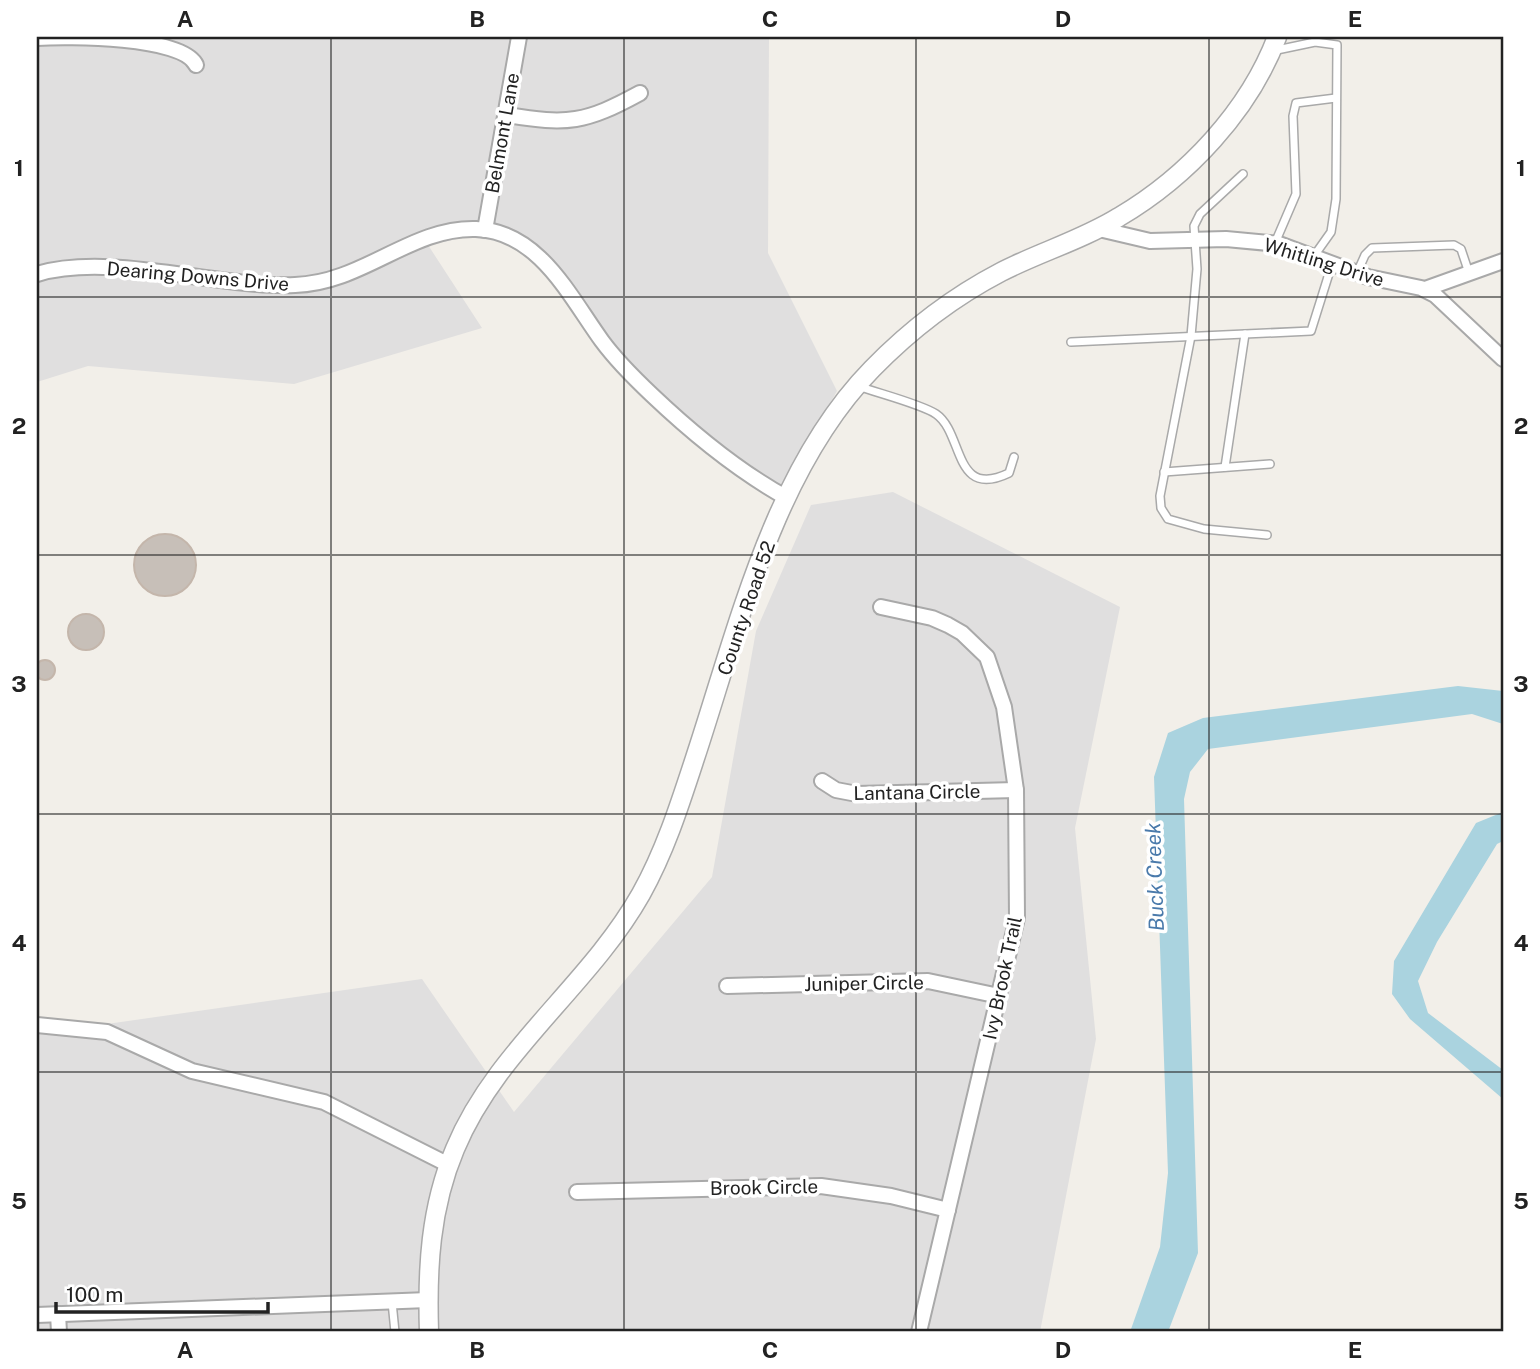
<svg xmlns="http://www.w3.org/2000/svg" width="1540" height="1369" font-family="'Public Sans',sans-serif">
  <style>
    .residential { fill: #e0dfdf }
    .water { fill: #aad3df }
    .building { fill: #c7bfb8; stroke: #c4b6ab; stroke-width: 2 }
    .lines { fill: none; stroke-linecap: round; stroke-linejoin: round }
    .service-casing { stroke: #a9a9a9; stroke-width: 10 }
    .minor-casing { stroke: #a9a9a9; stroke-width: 18 }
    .tertiary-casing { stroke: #a9a9a9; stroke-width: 21 }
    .service { stroke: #fff; stroke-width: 7 }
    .minor { stroke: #fff; stroke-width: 14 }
    .tertiary { stroke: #fff; stroke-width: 18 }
    .grid { fill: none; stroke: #222; stroke-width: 2; stroke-opacity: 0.55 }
    .labels { text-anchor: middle; stroke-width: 7; stroke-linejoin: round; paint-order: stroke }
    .street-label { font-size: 19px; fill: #222; stroke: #fff }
    .water-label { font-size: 21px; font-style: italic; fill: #4a7aab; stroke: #fff }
    .neatline { fill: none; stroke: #222; stroke-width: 2.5 }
    .grid-label { font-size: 23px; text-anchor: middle; font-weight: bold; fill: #222 }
  </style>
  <rect width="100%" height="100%" fill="#f2efe9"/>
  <g class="residential">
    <path d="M 37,37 L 769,37 L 768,253 L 837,391 L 783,487 L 625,379 L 539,260 L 505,242 L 467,237 L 428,245 L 482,328 L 294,384 L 88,366 L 37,382 Z"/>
    <path d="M 893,492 L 1120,607 L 1075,828 L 1096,1039 L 1040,1332 L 37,1332 L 37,1034 L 422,979 L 514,1112 L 712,877 L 756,631 L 811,505 Z"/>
  </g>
  <g class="water">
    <path d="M 1458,686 L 1503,691 L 1503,724 L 1472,714 L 1208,749 L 1190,772 L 1184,799 L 1198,1253 L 1168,1332 L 1130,1332 L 1160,1247 L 1168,1173 L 1154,777 L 1168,733 L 1203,718 Z"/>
    <path d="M 1503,812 L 1503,841 L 1497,844 L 1437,942 L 1418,981 L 1428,1013 L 1503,1070 L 1503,1099 L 1410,1019 L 1392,994 L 1394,961 L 1476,823 Z"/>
  </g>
  <g class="building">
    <circle cx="165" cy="565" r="31"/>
    <circle cx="86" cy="632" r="18"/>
    <circle cx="45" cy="670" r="10"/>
  </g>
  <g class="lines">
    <defs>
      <g id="service">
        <path d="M 1272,51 L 1315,42 L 1337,45 L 1336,199 L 1331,232 L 1314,256"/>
        <path d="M 1243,174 L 1200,214 L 1194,226 L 1197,269 L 1191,336 L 1160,496 L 1161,508 L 1168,519 L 1204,529 L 1267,535"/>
        <path d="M 1275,243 L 1296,194 L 1293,116 L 1296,103 L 1336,98"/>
        <path d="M 1357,273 L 1365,255 L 1372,248 L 1454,245 L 1461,249 L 1469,273"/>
        <path d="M 1071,342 L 1311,331 L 1332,264"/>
        <path d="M 858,386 C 877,393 921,404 936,414 C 964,433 953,500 1009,473 L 1014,457"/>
        <path d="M 1225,467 L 1245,334"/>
        <path d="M 1164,472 L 1270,464"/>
        <path d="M 392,1302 L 395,1332"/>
      </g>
      <g id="minor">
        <path d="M 37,38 C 67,36 183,36 196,65"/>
        <path d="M 507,115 C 568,125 585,123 640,93"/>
        <path d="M 1099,229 L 1150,241 L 1226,239 L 1279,244 L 1368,277 L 1421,288 L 1435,295 L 1503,359"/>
        <path d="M 485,230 L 519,37"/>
        <path d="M 37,274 C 111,252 217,288 295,285 C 363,283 411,227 476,229 C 539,231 570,297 602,341 C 616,360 634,378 652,395 C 692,433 738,471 787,498"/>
        <path d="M 1425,289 L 1503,261"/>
        <path d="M 881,607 L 932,618 L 948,625 L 962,633 L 987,657 L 1004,707 L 1016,790 L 1017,918 L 919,1332"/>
        <path d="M 822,781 L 836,790 L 857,794 L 1016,790"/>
        <path d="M 727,986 L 928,981 L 999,996"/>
        <path d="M 37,1025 L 107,1032 L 192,1071 L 324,1102 L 449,1165"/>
        <path d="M 577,1192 L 821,1186 L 891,1196 L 948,1210"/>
        <path d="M 58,1314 L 59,1332"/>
        <path d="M 37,1315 L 428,1300"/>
      </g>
      <path id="tertiary" d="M 429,1332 C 427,1269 430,1208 455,1149 C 496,1050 589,986 641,894 C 665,851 680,804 695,758 C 738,628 774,469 872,369 C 910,330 953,297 1001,272 C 1040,252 1082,240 1119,217 C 1187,177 1249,111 1277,37"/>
    </defs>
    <use href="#service" class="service-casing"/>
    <use href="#minor" class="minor-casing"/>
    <use href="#tertiary" class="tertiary-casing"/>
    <use href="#service" class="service"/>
    <use href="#minor" class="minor"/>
    <use href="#tertiary" class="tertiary"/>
  </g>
  <path class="grid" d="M 331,37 L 331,1332M 624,37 L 624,1332M 916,37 L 916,1332M 1209,37 L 1209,1332M 37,297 L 1503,297M 37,555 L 1503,555M 37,814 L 1503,814M 37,1072 L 1503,1072"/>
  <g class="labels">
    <g class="street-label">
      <text transform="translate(502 133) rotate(-80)" y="7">Belmont Lane</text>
      <text transform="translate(1324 262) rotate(17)" y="7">Whitling Drive</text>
      <text transform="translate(198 276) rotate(5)" y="7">Dearing Downs Drive</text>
      <text transform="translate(746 608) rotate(-71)" y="7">County Road 52</text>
      <text transform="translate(917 792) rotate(-1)" y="7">Lantana Circle</text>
      <text transform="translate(1002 978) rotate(-78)" y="7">Ivy Brook Trail</text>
      <text transform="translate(864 983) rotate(-1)" y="7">Juniper Circle</text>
      <text transform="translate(764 1187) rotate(-1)" y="7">Brook Circle</text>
    </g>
    <g class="water-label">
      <text transform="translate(1155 877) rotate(-92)" y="7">Buck Creek</text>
    </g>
  </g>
  <rect width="1540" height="1369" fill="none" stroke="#ffffff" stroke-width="77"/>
  <path d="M56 1302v10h212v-10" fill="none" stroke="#222222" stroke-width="3.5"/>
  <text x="66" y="1302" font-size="21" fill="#222222" stroke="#ffffff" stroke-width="5" paint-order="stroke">100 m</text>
  <rect x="38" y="38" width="1464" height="1292" class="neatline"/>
  <g class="grid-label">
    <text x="185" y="27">A</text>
    <text x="477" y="27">B</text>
    <text x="770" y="27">C</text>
    <text x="1063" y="27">D</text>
    <text x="1355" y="27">E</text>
    <text x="19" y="176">1</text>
    <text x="1521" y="176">1</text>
    <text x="19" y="434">2</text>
    <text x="1521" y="434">2</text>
    <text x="19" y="692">3</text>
    <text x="1521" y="692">3</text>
    <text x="19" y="951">4</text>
    <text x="1521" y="951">4</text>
    <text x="19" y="1209">5</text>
    <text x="1521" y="1209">5</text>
    <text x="185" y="1358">A</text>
    <text x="477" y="1358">B</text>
    <text x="770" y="1358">C</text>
    <text x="1063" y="1358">D</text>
    <text x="1355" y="1358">E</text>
  </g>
</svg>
